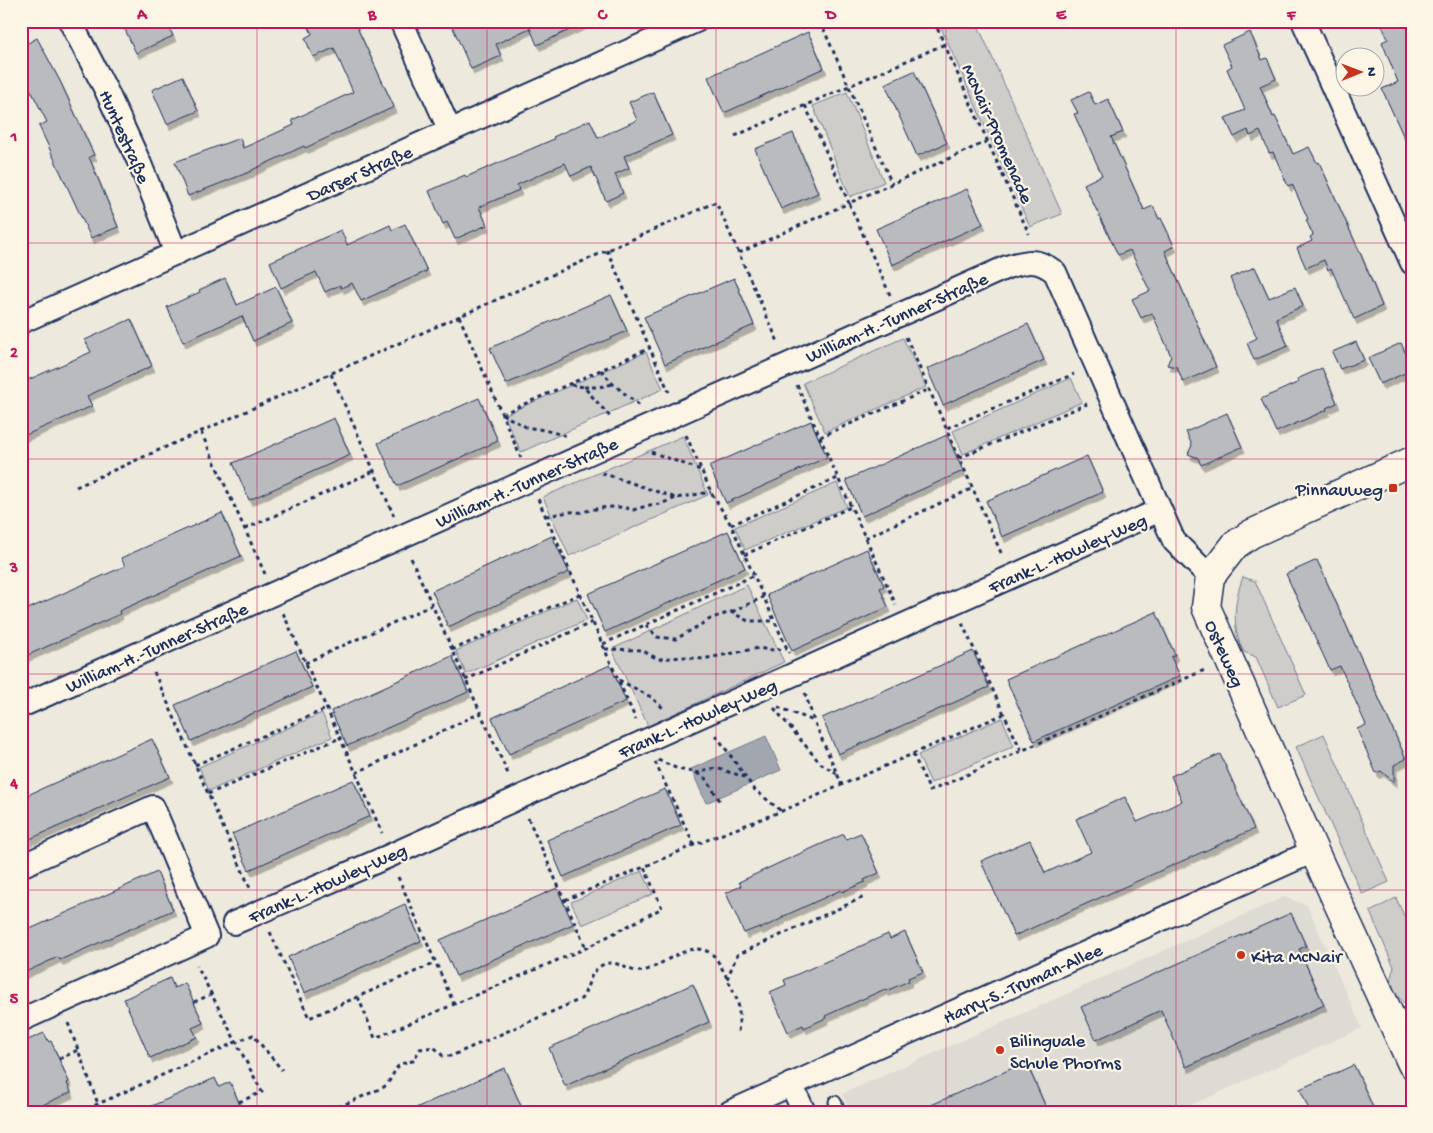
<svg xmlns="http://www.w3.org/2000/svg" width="1433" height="1133" font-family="'Gochi Hand',sans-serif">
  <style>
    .built { fill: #dedbd4 }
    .green { fill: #cfcdca; stroke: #757e94 }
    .water { fill: #a2a7af; stroke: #6c778f }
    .building { fill: #babbbe; stroke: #1b2f5e; filter: url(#shadow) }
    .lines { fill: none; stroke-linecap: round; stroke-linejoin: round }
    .service-casing { stroke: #1b2f5e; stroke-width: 15 }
    .minor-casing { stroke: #1b2f5e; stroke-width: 26 }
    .tertiary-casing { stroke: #1b2f5e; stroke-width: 31 }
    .path { stroke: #1b2f5e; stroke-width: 3; stroke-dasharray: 4 4; stroke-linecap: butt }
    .service { stroke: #fcf5e5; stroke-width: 11 }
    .minor { stroke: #fcf5e5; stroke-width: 22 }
    .tertiary { stroke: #fcf5e5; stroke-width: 28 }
    .grid { fill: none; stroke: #c2185b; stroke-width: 1; stroke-opacity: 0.55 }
    .poi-dot { fill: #c8321e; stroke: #fcf5e5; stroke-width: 2 }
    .labels { text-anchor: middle; stroke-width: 4.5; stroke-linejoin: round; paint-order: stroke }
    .street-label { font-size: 19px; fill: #1b2f5e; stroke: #fcf5e5 }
    .poi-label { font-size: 19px; fill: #1b2f5e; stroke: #fcf5e5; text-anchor: start }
    .neatline { fill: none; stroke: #c2185b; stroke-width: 2 }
    .grid-label { font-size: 16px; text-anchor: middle; font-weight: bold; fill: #c2185b }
  </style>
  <defs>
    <filter id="shadow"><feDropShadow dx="3" dy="5.5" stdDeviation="0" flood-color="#0004"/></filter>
  </defs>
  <rect width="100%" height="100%" fill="#eee9dd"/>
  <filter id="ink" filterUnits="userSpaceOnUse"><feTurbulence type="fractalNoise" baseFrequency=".02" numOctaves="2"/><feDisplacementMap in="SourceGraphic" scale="10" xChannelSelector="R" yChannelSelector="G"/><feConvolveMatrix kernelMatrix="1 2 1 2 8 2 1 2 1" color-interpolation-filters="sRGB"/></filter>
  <g filter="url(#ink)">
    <path class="built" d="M 1284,897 L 1307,905 L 1362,1028 L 1176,1112 L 850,1112 L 842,1094 Z"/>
    <g class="green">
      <path d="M 938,21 L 976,21 L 1062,214 L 1030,227 Z"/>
      <path d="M 847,92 L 884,182 L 850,197 L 813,106 Z"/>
      <path d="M 903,338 L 926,387 L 825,432 L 803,383 Z"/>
      <path d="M 646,352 L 663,389 L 521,452 L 504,415 Z"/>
      <path d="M 1071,378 L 1082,402 L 963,454 L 953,431 Z"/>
      <path d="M 683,436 L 708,495 L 569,556 L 543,497 Z"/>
      <path d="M 837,483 L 847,507 L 745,550 L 735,527 Z"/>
      <path d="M 1243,577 L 1255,581 L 1306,695 L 1278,707 L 1256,657 L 1244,652 C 1231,630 1234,600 1243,577 Z"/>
      <path d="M 747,585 L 784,662 L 648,726 L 612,649 Z"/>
      <path d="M 577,598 L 587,620 L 466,674 L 456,651 Z"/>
      <path d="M 322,713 L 332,737 L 209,791 L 199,767 Z"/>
      <path d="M 1002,718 L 1014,746 L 931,783 L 918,755 Z"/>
      <path d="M 1324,734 L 1389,882 L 1362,894 L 1296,747 Z"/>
      <path d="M 642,871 L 653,894 L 582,925 L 571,902 Z"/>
      <path d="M 1396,898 L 1412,933 L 1412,999 L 1404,1003 L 1395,993 L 1390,980 L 1394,967 L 1370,912 Z"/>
    </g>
    <path class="water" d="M 766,736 L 781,770 L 706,803 L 691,769 Z"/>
    <g class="building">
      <path d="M 121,21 L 166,21 L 173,36 L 136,53 Z"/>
      <path d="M 306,21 L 354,21 L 394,107 L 305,148 L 304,146 L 252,170 L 252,171 L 188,196 L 175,162 L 240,138 L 243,148 L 294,125 L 292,120 L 353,92 L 334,48 L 313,57 L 305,38 L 312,34 Z"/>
      <path d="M 450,21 L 589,21 L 537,45 L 530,28 L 496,44 L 501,56 L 471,69 Z"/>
      <path d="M 1380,21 L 1412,21 L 1412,155 L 1382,89 L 1398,82 L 1382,42 L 1388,39 Z"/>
      <path d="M 808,32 L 824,68 L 724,113 L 708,77 Z"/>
      <path d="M 1250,32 L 1262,60 L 1267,58 L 1276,79 L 1260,86 L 1273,117 L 1275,116 L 1293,154 L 1309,147 L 1317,163 L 1319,162 L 1361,255 L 1382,306 L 1354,319 L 1331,268 L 1328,270 L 1324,260 L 1306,268 L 1297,248 L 1312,241 L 1310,237 L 1313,235 L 1306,220 L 1308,219 L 1292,184 L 1288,186 L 1273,152 L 1269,153 L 1260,131 L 1250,136 L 1248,130 L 1234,137 L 1225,118 L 1245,110 L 1227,69 L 1232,66 L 1222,45 Z"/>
      <path d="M 37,38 L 60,81 L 94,155 L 89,157 L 118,227 L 91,238 L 39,126 L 47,122 L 21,71 L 21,47 Z"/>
      <path d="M 914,71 L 947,143 L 917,156 L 885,84 Z"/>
      <path d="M 183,76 L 198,111 L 167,124 L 152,90 Z"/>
      <path d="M 653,92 L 672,135 L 624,156 L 629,168 L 615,174 L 623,193 L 606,201 L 591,167 L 571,176 L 565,163 L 517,185 L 519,190 L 479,207 L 487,225 L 455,239 L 447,222 L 443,224 L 429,191 L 465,175 L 466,177 L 554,139 L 553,137 L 590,120 L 598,138 L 637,120 L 629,102 Z"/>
      <path d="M 1089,92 L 1095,105 L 1108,99 L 1123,132 L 1111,137 L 1144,210 L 1153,206 L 1159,219 L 1161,218 L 1174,246 L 1165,251 L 1216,367 L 1183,382 L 1177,367 L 1167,365 L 1171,356 L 1152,313 L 1141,318 L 1132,299 L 1150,291 L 1130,250 L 1118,255 L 1084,184 L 1102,175 L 1074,114 L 1078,113 L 1071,100 Z"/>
      <path d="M 793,133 L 818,193 L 781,209 L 755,149 Z"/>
      <path d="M 967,189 L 983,224 L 892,265 L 876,229 Z"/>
      <path d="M 405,224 L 427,271 L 361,301 L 352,283 L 341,288 L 340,285 L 325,292 L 316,272 L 281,288 L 270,262 L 341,230 L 347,245 L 390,225 L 392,230 Z"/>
      <path d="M 1255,267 L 1269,298 L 1295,287 L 1303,306 L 1276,318 L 1288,346 L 1254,360 L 1247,343 L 1257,338 L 1230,278 Z"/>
      <path d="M 225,278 L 237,305 L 276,287 L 292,323 L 253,341 L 242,316 L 183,342 L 167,307 L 200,292 L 199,290 Z"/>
      <path d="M 734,278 L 754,325 L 665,364 L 644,317 Z"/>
      <path d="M 611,295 L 627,331 L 506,384 L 490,348 Z"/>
      <path d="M 131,319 L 152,366 L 87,396 L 92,406 L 21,437 L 21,383 L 91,352 L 85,340 Z"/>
      <path d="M 1028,324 L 1044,360 L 943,405 L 927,369 Z"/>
      <path d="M 1356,342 L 1364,360 L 1340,369 L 1332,352 Z"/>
      <path d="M 1401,343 L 1412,367 L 1412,370 L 1380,384 L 1368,358 Z"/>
      <path d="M 1322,368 L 1337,403 L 1326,408 L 1327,410 L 1276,432 L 1261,399 L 1299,382 L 1297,379 Z"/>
      <path d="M 479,398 L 498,441 L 397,486 L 378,443 Z"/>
      <path d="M 1227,413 L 1242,447 L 1201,465 L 1198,458 L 1188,454 L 1192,445 L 1186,432 Z"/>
      <path d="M 334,418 L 350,455 L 249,500 L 233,463 Z"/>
      <path d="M 811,421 L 827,457 L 726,503 L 709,466 Z"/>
      <path d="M 947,435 L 963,471 L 862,516 L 846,480 Z"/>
      <path d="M 1087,456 L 1103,492 L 1002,537 L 986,501 Z"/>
      <path d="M 222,513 L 241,556 L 119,611 L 120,614 L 21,658 L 21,612 L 125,566 L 121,558 Z"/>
      <path d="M 728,531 L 745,568 L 605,632 L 588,594 Z"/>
      <path d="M 552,536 L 569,572 L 448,627 L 432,591 Z"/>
      <path d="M 867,549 L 884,586 L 880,588 L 888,607 L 792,651 L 767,595 Z"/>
      <path d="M 1317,560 L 1406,759 L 1394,765 L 1394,782 L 1381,771 L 1376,773 L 1357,729 L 1366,725 L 1340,666 L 1330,670 L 1286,574 Z"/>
      <path d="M 1156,612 L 1175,655 L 1171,657 L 1180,676 L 1034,741 L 1006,679 Z"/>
      <path d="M 296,651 L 312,687 L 191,741 L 175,705 Z"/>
      <path d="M 973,651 L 989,687 L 838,754 L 822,718 Z"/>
      <path d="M 452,656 L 468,692 L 347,746 L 331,711 Z"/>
      <path d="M 610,665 L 626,701 L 509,754 L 492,718 Z"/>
      <path d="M 152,739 L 170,777 L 21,843 L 21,798 Z"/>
      <path d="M 1220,754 L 1254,829 L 1014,936 L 981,861 L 1030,840 L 1045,873 L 1091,852 L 1076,819 L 1125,797 L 1137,822 L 1158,813 L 1182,801 L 1171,776 Z"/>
      <path d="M 353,780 L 370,816 L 249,870 L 232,834 Z"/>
      <path d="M 665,789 L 681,825 L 563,877 L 547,840 Z"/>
      <path d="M 861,833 L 879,873 L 864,880 L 865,882 L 842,892 L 841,890 L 782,917 L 783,918 L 760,929 L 759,927 L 744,933 L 726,893 L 741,886 L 739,882 L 779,863 L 844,834 L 846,839 Z"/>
      <path d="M 157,872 L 173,910 L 60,960 L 58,957 L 21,974 L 21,933 Z"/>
      <path d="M 557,888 L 573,924 L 456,976 L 440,940 Z"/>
      <path d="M 405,904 L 421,941 L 304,993 L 288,957 Z"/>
      <path d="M 1291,913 L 1306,946 L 1299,949 L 1324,1005 L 1186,1067 L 1161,1010 L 1096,1040 L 1081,1007 Z"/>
      <path d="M 905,932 L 923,972 L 908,978 L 909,981 L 886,991 L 885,989 L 825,1016 L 826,1018 L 804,1028 L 803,1025 L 788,1032 L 770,992 L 786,985 L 784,980 L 888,934 L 890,939 Z"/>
      <path d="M 170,978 L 174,988 L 185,983 L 203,1023 L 192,1028 L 197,1037 L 150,1058 L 124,999 Z"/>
      <path d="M 693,984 L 709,1022 L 565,1086 L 549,1048 Z"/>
      <path d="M 44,1033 L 49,1042 L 51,1041 L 69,1082 L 67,1083 L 71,1092 L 27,1112 L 21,1112 L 21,1043 Z"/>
      <path d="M 1026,1062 L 1048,1112 L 916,1112 Z"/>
      <path d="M 1354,1065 L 1375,1112 L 1310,1112 L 1300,1089 Z"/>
      <path d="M 504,1068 L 521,1106 L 508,1112 L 407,1112 Z"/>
      <path d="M 215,1078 L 219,1087 L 230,1082 L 243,1112 L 138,1112 Z"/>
    </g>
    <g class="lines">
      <defs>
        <path id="service" d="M 835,1102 L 840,1112"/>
        <g id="minor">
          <path d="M 70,21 L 106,90 L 140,164 L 176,253"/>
          <path d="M 401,21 L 450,131"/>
          <path d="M 1303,21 L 1412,263"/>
          <path d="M 21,322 L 696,21"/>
          <path d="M 21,706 L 1007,267 C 1027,261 1037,258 1055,272 L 1174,541 L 1210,577"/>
          <path d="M 21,866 L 153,807 L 207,936 L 21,1020"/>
          <path d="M 234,923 L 389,856 L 1160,510"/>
          <path d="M 791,1084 L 804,1112"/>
          <path d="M 730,1112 L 1314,851"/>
        </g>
        <path id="tertiary" d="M 1412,461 L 1251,534 L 1235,545 L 1210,577 L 1206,607 L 1314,851 L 1412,1064"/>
      </defs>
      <use href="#service" class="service-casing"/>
      <use href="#minor" class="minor-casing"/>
      <use href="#tertiary" class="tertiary-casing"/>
      <g class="path">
        <path d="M 820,21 L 892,184"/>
        <path d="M 934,21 L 1029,234"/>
        <path d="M 735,136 L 945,44"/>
        <path d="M 607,250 L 669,392"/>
        <path d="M 739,253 L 849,203 L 805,105"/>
        <path d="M 890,295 L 849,203 L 988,141"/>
        <path d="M 459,316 L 521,458"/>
        <path d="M 906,337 L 1002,555"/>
        <path d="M 601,370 L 613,384 L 640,406"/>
        <path d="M 331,374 L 394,516"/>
        <path d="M 571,385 L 584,387 L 612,419"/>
        <path d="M 797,385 L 838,478 L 896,605"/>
        <path d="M 584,387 L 599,387 L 613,384"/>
        <path d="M 502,414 L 650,348"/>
        <path d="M 502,414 L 526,427 L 544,430 L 567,436"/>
        <path d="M 947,428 L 1074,374"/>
        <path d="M 201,432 L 265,574"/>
        <path d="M 686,435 L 711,492 L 731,525 L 789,653"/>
        <path d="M 820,437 L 930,389"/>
        <path d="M 651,452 L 701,470"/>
        <path d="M 959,458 L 1087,404"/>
        <path d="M 602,473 L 676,498 L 711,492"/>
        <path d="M 76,487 L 716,202 L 779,344"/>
        <path d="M 538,499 L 636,720"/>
        <path d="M 546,516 C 554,515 562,513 570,512 C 574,511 578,513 582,512 C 598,508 618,504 633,510 L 650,505 L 660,504 L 676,498"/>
        <path d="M 731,525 L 838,478"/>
        <path d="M 245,529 L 374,471"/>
        <path d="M 865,538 L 973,488"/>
        <path d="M 744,555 L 851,507"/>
        <path d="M 411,558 L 509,776"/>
        <path d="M 732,612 L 763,597"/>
        <path d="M 283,613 L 356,773 L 382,833"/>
        <path d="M 962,623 L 1004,714"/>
        <path d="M 646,625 L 657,637 L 676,639 L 712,618 L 731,612 L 748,621 L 774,621"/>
        <path d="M 603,644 L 753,576"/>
        <path d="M 605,649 L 642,650 L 650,655 L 659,659 L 683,657 L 703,659 L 759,648 L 770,650 L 787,649"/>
        <path d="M 452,650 L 580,594"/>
        <path d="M 305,663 L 432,605"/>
        <path d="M 154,672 L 251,890"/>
        <path d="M 465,680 L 593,622"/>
        <path d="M 619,680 L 651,697 L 663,708"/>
        <path d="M 805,693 L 814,721 L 842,785"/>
        <path d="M 778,707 L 814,721"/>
        <path d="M 774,708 L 820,763 L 837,774"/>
        <path d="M 716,735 L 754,789 L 781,811"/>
        <path d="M 913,754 L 930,791 L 1207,669"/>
        <path d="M 658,760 L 678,769 L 697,773 L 716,768 L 745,777"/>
        <path d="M 655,762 L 694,845"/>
        <path d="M 195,765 L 326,709"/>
        <path d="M 356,773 L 480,713"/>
        <path d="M 697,773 L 706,779 L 720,801"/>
        <path d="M 208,794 L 340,738"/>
        <path d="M 528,818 L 586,948"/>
        <path d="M 398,877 L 454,1004"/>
        <path d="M 565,900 L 644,867"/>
        <path d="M 270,932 L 309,1018 L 435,963"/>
        <path d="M 727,979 L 737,955 L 866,896"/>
        <path d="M 358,997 L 375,1038 L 586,948 L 662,908 L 644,867 L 694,845 L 782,811 L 1004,714 L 1021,750"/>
        <path d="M 194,1002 L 212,994"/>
        <path d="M 68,1023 L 101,1112"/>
        <path d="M 59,1059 L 78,1050"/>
        <path d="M 239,1102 L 262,1092 L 236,1042 L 253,1035 L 282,1070"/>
        <path d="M 80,1112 L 236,1042 L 197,966"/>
        <path d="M 333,1112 L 334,1109 L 384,1087 C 398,1074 390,1064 413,1061 L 420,1049 L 434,1047 L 443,1056 L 451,1056 L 581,999 C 589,989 588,975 599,967 C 616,955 627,974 643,971 C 659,967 678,950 696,949 C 702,949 709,951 713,955 C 719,960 736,995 738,1003 C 740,1013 739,1023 738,1033"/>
      </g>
      <use href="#service" class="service"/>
      <use href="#minor" class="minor"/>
      <use href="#tertiary" class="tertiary"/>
    </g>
  </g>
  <path class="grid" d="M 257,21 L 257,1112M 487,21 L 487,1112M 716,21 L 716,1112M 946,21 L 946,1112M 1176,21 L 1176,1112M 21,243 L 1412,243M 21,459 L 1412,459M 21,674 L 1412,674M 21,890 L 1412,890"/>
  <g class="poi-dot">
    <rect x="1388" y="483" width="10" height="10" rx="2.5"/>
    <circle cx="1241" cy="955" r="5"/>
    <circle cx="1000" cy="1050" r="5"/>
  </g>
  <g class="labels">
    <g class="street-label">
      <text transform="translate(999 133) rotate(66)" y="7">McNair-Promenade</text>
      <text transform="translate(126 136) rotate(66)" y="7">Huntestraße</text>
      <text transform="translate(359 172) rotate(-24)" y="7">Darser Straße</text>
      <text transform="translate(896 316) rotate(-24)" y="7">William-H.-Tunner-Straße</text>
      <text transform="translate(526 481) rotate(-24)" y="7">William-H.-Tunner-Straße</text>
      <text transform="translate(1067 552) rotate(-24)" y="7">Frank-L.-Howley-Weg</text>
      <text transform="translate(156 646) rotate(-24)" y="7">William-H.-Tunner-Straße</text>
      <text transform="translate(1226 653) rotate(66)" y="7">Osteweg</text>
      <text transform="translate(697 717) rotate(-24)" y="7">Frank-L.-Howley-Weg</text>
      <text transform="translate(327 882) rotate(-24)" y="7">Frank-L.-Howley-Weg</text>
      <text transform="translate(1022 982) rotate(-24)" y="7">Harry-S.-Truman-Allee</text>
    </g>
    <g class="poi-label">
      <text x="1383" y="495" text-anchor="end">Pinnauweg</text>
      <text x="1251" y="962">Kita McNair</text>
      <text x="1010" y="1046">Bilinguale<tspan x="1010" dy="22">Schule Phorms</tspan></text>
    </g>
  </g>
  <rect width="1433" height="1133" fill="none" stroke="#fcf5e5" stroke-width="55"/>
  <g transform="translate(1360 72) rotate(89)"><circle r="24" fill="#fcf5e5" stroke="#a2a6af"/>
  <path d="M0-4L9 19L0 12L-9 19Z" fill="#c8321e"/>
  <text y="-8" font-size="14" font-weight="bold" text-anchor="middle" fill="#1b2f5e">N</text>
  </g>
  <rect x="28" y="28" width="1378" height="1078" class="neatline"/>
  <g class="grid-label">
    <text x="142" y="19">A</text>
    <text x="372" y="19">B</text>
    <text x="602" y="19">C</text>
    <text x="831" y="19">D</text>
    <text x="1061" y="19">E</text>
    <text x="1291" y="19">F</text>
    <text x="14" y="141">1</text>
    <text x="14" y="357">2</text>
    <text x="14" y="572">3</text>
    <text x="14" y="788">4</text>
    <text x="14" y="1003">5</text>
  </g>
</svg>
